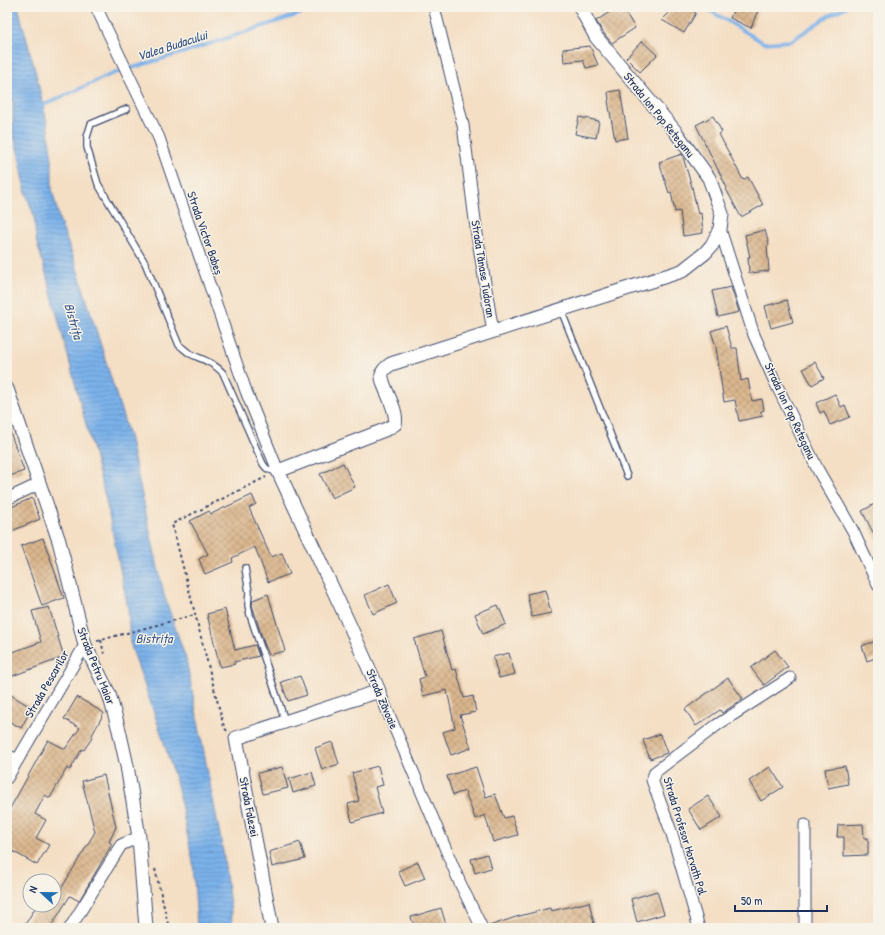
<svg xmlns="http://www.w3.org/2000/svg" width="885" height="935" font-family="'Patrick Hand',sans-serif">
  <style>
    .water { fill: url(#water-rules); stroke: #4b70a4 }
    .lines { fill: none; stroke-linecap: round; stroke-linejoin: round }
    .stream { stroke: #7bb2ea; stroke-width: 3.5 }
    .building { fill: url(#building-cross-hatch) }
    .service-casing { stroke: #3c496d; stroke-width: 8 }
    .minor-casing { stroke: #3c496d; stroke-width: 13 }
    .tertiary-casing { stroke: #3c496d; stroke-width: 15 }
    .path { stroke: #3c496d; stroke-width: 2; stroke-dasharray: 3 3; stroke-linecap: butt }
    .service { stroke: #fff; stroke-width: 5.5 }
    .minor { stroke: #fff; stroke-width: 11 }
    .tertiary { stroke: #fff; stroke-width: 13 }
    .labels { text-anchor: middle; stroke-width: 3; stroke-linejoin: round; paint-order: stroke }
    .street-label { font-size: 12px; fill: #1b2f5e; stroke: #f7f3e8 }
    .water-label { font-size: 13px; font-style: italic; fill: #385688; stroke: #f7f3e8 }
  </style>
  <defs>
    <pattern id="water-rules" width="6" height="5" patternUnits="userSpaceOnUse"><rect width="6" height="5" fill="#7bb2ea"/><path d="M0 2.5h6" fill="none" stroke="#6491c1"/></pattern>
    <pattern id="building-cross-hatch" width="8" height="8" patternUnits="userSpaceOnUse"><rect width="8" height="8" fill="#dbb78e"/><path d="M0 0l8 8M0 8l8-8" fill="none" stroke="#b19577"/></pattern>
  </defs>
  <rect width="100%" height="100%" fill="#f7f3e8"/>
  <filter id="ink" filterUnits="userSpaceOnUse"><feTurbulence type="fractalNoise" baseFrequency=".025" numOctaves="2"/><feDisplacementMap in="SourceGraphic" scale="8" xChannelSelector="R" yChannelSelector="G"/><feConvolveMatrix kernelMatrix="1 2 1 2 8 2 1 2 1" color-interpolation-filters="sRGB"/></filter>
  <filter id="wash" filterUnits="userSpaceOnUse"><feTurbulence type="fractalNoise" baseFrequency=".012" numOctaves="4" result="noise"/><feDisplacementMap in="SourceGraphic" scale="16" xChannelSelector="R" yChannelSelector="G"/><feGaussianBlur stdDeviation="0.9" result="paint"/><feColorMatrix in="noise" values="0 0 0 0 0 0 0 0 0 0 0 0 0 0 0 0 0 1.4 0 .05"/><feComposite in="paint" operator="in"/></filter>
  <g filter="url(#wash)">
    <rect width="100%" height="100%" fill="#f4dfc5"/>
    <path class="water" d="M 7,7 L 18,7 L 36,74 L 47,122 L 52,159 L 52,189 L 60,222 L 75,262 L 129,436 L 164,595 L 186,659 L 223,851 L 233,928 L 197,928 L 193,862 L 177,785 L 161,733 L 130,643 L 128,608 L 106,500 L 47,277 L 36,240 L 34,216 L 26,193 L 20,160 L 13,132 L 13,103 L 7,80 Z"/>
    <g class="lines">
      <g class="stream">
        <path d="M 704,7 L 764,43 L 791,41 L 828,16 L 846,7"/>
        <path d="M 39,107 L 112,74 L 188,51 L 321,7"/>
      </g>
    </g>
    <g id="blocks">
      <g class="building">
        <path d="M 617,7 L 622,7 L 635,28 L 612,43 L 605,35 L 596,21 Z"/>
        <path d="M 675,7 L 686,7 L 696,13 L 684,33 L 662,20 Z"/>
        <path d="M 744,7 L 749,7 L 758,10 L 751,28 L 730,18 L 734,9 L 742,11 Z"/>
        <path d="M 642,41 L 657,55 L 640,72 L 626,58 Z"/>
        <path d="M 590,46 L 598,65 L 586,68 L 583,60 L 564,62 L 563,49 Z"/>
        <path d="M 620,90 L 628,138 L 615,140 L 608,101 L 609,100 L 608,92 Z"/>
        <path d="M 713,116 L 722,132 L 719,134 L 743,180 L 748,177 L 763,205 L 741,217 L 726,189 L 727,188 L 696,125 Z"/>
        <path d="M 579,117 L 599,121 L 596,138 L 575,134 Z"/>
        <path d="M 682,154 L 692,187 L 698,214 L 701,213 L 703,233 L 683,236 L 680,211 L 675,212 L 671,192 L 669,193 L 659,162 Z"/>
        <path d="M 765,230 L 769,245 L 767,246 L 769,271 L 749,273 L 748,257 L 750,257 L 745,235 Z"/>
        <path d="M 731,287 L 739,312 L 718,317 L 712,291 Z"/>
        <path d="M 787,300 L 793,322 L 771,328 L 765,306 Z"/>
        <path d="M 726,326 L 732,348 L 737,348 L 741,381 L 748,379 L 752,401 L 762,399 L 764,410 L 760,412 L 763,416 L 739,421 L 735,400 L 724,402 L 716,347 L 711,331 Z"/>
        <path d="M 815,362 L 824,378 L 812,385 L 803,369 Z"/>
        <path d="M 835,394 L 841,407 L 845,405 L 850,417 L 830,425 L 824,411 L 820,413 L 816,403 Z"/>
        <path d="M 9,429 L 24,471 L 7,477 L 7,430 Z"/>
        <path d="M 343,463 L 355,487 L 332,498 L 320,474 Z"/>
        <path d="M 252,495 L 256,504 L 249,508 L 271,557 L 282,553 L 290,574 L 268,582 L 255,547 L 232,558 L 233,562 L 205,574 L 199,559 L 208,554 L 190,521 L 209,511 L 211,514 Z"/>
        <path d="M 32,498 L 40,519 L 7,533 L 7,509 Z"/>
        <path d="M 878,502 L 878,542 L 862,511 Z"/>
        <path d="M 43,538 L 64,598 L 42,606 L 21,546 Z"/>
        <path d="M 389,584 L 397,603 L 373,614 L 365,595 Z"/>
        <path d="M 545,590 L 551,613 L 532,617 L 527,594 Z"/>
        <path d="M 268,594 L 285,651 L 269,655 L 264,643 L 252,605 L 253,600 Z"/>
        <path d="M 498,605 L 506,624 L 483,634 L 475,614 Z"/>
        <path d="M 49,607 L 64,657 L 7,678 L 7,654 L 41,642 L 32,611 Z"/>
        <path d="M 225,609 L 235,650 L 255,645 L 259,656 L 234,662 L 235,664 L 220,667 L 207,614 Z"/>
        <path d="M 441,631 L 452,670 L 456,669 L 464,698 L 473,696 L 476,712 L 460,715 L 471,748 L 451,755 L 443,732 L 455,728 L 447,690 L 423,696 L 419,679 L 425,677 L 414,639 Z"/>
        <path d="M 878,640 L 878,657 L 867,661 L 862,646 Z"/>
        <path d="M 775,650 L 788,667 L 764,685 L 751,668 Z"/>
        <path d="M 509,653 L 515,674 L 499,678 L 493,657 Z"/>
        <path d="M 300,676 L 307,695 L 288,701 L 281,682 Z"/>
        <path d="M 728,678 L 743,699 L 722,713 L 720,710 L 696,726 L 685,709 Z"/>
        <path d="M 11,695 L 32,708 L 21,728 L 7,720 L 7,702 Z"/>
        <path d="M 77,697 L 104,713 L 91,737 L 92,738 L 84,750 L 82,749 L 70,770 L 67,768 L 50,798 L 45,795 L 35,814 L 46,820 L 36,838 L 49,845 L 37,865 L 7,848 L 7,814 L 48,740 L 65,749 L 80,728 L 64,719 Z"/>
        <path d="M 660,734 L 667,753 L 650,759 L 643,740 Z"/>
        <path d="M 332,742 L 339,764 L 322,770 L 315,748 Z"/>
        <path d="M 378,766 L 383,785 L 375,787 L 382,813 L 352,822 L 348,804 L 359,801 L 352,773 Z"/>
        <path d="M 845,766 L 848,784 L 828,788 L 825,769 Z"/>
        <path d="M 282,767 L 288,788 L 263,794 L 258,773 Z"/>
        <path d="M 476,767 L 486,797 L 495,794 L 504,818 L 512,816 L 518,835 L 493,842 L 485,815 L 475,819 L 465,791 L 453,795 L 447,776 Z"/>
        <path d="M 770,767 L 783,787 L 761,801 L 749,781 Z"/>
        <path d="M 312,772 L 316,786 L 293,793 L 289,779 Z"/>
        <path d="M 104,775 L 116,827 L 109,842 L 112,844 L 79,901 L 70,896 L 50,928 L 23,928 L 37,905 L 54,905 L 54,901 L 95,832 L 82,781 Z"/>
        <path d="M 708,796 L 722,817 L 701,830 L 688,809 Z"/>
        <path d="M 863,824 L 864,838 L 868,838 L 868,855 L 844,856 L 844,837 L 837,837 L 838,825 Z"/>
        <path d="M 300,842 L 305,859 L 272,867 L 269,852 Z"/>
        <path d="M 487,854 L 491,868 L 475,873 L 471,859 Z"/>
        <path d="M 418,862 L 425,878 L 405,886 L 398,871 Z"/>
        <path d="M 657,891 L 664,914 L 637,922 L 631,899 Z"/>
        <path d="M 589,902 L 595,928 L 570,928 L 569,924 L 556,928 L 489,928 L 489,926 L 516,917 L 550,908 L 551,911 Z"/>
        <path d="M 441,908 L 447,928 L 415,928 L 411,917 Z"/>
      </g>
    </g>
  </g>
  <g filter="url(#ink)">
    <use href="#blocks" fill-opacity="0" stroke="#3c496d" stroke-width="1"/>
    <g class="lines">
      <defs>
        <g id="service">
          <path d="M 127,109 L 91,124 L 87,137 L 87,147 L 98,184 L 145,263 L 179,345 C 182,347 186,351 189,353 C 202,360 212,361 223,373 L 263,464 C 267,470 270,471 277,471"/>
          <path d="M 561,310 L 627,476"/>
          <path d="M 245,568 L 249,592 L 248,605 L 250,615 L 285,721"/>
        </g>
        <g id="minor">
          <path d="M 96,7 L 159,138 L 246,391 L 278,471"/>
          <path d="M 434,7 L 463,125 L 476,228 L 493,332"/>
          <path d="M 720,229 L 754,335 L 775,382 L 818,470 L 853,531 L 878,585"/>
          <path d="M 7,499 L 39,484"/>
          <path d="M 379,691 L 460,883 L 482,928"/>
          <path d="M 7,756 L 18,759"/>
          <path d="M 7,778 L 85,645"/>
          <path d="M 805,825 L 805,928"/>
          <path d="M 70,928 L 121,845 L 139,837"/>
          <path d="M 699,928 L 672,834 L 652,780 L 655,772 L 717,725 L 790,678"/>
        </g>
        <g id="tertiary">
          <path d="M 7,389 L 59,541 L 85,645 L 109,694 L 119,730 L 127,766 L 139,837 L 146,928"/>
          <path d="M 272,928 L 236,738 L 379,691 L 350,626 L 278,471 L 387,429 L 395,424 C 399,409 380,385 382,374 C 383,369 387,367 391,364 L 682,271 L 705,253 L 712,245 L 720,229 L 722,214 L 709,178 L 675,131 L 596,37 L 580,7"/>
        </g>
      </defs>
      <use href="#service" class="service-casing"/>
      <use href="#minor" class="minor-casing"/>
      <use href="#tertiary" class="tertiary-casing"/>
      <g class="path">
        <path d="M 101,640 L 104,654"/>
        <path d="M 97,641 L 194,615"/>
        <path d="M 227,731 L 224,727 L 172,524 L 266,477"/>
        <path d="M 155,869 L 169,928"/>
      </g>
      <use href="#service" class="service"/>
      <use href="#minor" class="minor"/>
      <use href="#tertiary" class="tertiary"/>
    </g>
  </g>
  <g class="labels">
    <g class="street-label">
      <text transform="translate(659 115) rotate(51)" y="4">Strada Ion Pop Reteganu</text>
      <text transform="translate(205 233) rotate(71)" y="4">Strada Victor Babeș</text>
      <text transform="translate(483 269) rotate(81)" y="4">Strada Tănase Tudoran</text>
      <text transform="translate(790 411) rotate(65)" y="4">Strada Ion Pop Reteganu</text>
      <text transform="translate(96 666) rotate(68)" y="4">Strada Petru Maior</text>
      <text transform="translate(47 684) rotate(-60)" y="4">Strada Pescarilor</text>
      <text transform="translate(382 699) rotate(67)" y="4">Strada Zăvoaie</text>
      <text transform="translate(249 807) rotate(79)" y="4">Strada Falezei</text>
      <text transform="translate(685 836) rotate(73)" y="4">Strada Profesor Horvath Pal</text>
    </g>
    <g class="water-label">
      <text transform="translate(172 45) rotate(-18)" y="5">Valea Budacului</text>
      <text transform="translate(74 321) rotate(74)" y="5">Bistrița</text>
      <text x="154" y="643">Bistrița</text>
    </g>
  </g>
  <rect width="885" height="935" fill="none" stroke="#f7f3e8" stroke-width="24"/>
  <g transform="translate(42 893) rotate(292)"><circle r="19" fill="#f7f3e8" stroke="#9fa5b1"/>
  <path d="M0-3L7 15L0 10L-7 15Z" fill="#1f6fb2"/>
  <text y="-6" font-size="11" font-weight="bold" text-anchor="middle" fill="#1b2f5e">N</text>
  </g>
  <path d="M735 905v6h92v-6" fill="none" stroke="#1b2f5e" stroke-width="2"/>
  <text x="741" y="905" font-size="12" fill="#1b2f5e" stroke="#f7f3e8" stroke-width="3" paint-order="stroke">50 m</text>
</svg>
